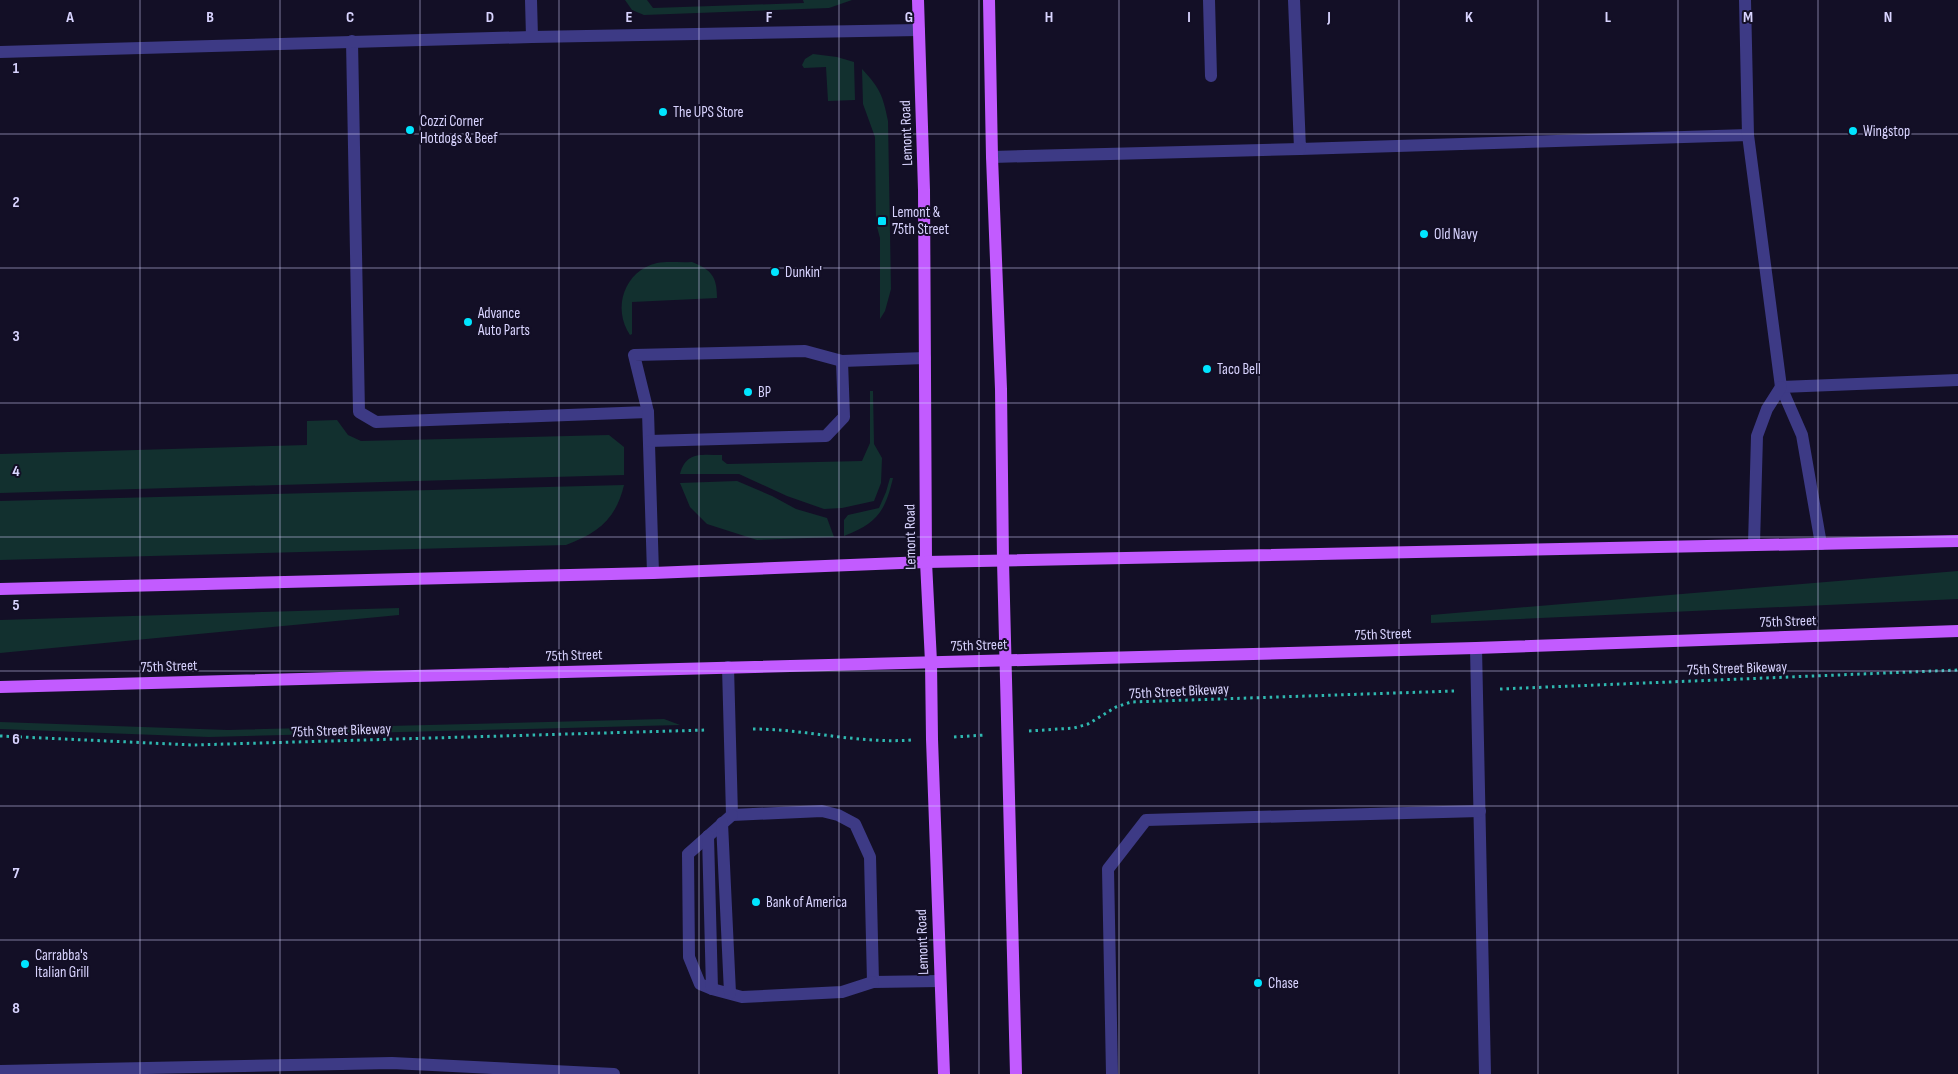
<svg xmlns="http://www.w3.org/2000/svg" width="1958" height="1074" font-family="'Sofia Sans Condensed',sans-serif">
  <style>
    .grass { fill: #12302f }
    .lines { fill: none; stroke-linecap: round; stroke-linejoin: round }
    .path { stroke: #2fb8b0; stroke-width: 3; stroke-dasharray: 2.5 4; stroke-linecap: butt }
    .minor { stroke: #3d3a85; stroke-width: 12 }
    .major { stroke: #c25bff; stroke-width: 12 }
    .grid { fill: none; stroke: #d9d4ff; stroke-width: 1; stroke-opacity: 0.55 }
    .poi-dot { fill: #00e5ff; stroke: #130f26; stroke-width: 2 }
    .labels { text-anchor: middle; stroke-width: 4; stroke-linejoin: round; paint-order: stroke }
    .poi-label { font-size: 15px; fill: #d9d4ff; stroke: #130f26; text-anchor: start }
    .street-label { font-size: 15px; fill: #d9d4ff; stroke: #130f26 }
    .grid-label { font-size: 16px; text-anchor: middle; font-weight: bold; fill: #d9d4ff; stroke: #130f26; stroke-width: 4; stroke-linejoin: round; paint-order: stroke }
  </style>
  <rect width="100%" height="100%" fill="#130f26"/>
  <g class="grass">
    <path d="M 625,0 L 647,0 L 653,8 L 804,3 L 803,0 L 852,0 L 829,8 L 644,15 L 632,10 Z"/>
    <path d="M 813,54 L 837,57 L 854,62 L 855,100 L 828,101 L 826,67 L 804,68 L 802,65 L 805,59 Z"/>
    <path d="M 862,69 C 880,88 883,96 888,121 L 891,289 L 885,311 L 880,319 L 880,238 L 876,223 L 875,137 L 863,104 Z"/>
    <path d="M 692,262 C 712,270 717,277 717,298 L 632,302 L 632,334 L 630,335 C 612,308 624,271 657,263 C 668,261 681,263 692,262 Z"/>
    <path d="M 870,391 L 873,391 L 874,444 L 882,458 L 881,483 L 874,501 L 842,508 L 824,509 L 787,496 L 739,474 L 680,474 C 686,451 702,455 722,455 L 722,460 L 727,464 L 862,461 L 870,443 Z"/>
    <path d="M 337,420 L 348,435 L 361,441 L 609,435 L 624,447 L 624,475 L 0,493 L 0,454 L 307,445 L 307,421 Z"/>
    <path d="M 890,478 L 893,478 C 885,512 877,523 844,536 L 844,520 L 848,515 L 879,508 L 886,492 Z"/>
    <path d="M 737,481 L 772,496 L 796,509 L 827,518 L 834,537 L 757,540 L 707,524 L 690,507 L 680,483 Z"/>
    <path d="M 624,485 C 616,519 598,533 566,545 L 0,560 L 0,501 Z"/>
    <path d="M 1958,571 L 1958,599 L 1431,623 L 1431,615 Z"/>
    <path d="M 399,608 L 399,615 L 0,653 L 0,620 Z"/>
    <path d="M 664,719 L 680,725 L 209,737 L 0,729 L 0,722 L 228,730 Z"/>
  </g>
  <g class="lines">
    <g class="path">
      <path d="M 1500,689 L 1958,670"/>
      <path d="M 753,729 C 806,729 858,744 911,740"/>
      <path d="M 1029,731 L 1074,728 L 1088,724 L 1116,707 L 1131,702 L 1454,691"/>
      <path d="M 0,736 L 193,745 L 706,730"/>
      <path d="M 954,737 L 985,735"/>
    </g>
    <g class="minor">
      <path d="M 531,0 L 532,37"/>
      <path d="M 1209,0 L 1211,76"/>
      <path d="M 1294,0 L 1300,149 L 1748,135"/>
      <path d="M 1745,0 L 1748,135 L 1781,387 L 1802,435 L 1821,544"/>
      <path d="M 352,41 L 359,412 L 376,422 L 648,412 L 634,355 L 805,351 L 842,361 L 925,358"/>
      <path d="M 0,52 L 532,37 L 919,30"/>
      <path d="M 992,157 L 1300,149"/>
      <path d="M 1781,387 L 1958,380"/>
      <path d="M 648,412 L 653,573"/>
      <path d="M 649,441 L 826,436 L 844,417 L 842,361"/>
      <path d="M 1754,544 L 1757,436 L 1767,409 L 1781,387"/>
      <path d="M 1476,648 L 1485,1074"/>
      <path d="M 728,667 L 732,815 L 822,811 L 838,815 L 855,824 L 870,857 L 873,982 L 940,981"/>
      <path d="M 732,815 L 688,854 L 689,957 L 700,984 L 712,989 L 742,997 L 842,992 L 873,982"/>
      <path d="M 722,823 L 730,993"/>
      <path d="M 708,836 L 712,989"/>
      <path d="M 0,1071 L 392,1063 L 614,1074"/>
      <path d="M 1112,1074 L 1108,869 L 1146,820 L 1480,811"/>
    </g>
    <g class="major">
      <path d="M 918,0 L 924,190 L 926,562 L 931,662 L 932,739 L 944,1074"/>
      <path d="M 989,0 L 992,157 L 1001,389 L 1003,561 L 1016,1074"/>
      <path d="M 0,589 L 653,573 L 926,562 L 1958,541"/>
      <path d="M 0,687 L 1476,648 L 1958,631"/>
    </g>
  </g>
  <path class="grid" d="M 140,0 L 140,1074M 280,0 L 280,1074M 420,0 L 420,1074M 559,0 L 559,1074M 699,0 L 699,1074M 839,0 L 839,1074M 979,0 L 979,1074M 1119,0 L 1119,1074M 1259,0 L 1259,1074M 1399,0 L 1399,1074M 1538,0 L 1538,1074M 1678,0 L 1678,1074M 1818,0 L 1818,1074M 0,134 L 1958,134M 0,268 L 1958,268M 0,403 L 1958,403M 0,537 L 1958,537M 0,671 L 1958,671M 0,806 L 1958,806M 0,940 L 1958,940"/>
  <g class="poi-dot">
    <circle cx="663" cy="112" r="5"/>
    <circle cx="410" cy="130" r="5"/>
    <circle cx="1853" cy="131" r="5"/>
    <rect x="877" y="216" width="10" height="10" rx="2.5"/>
    <circle cx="1424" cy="234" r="5"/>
    <circle cx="775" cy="272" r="5"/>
    <circle cx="468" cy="322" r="5"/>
    <circle cx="1207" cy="369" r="5"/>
    <circle cx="748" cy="392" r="5"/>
    <circle cx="756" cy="902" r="5"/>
    <circle cx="25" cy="964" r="5"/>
    <circle cx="1258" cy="983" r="5"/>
  </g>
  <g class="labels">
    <g class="poi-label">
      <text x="673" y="117">The UPS Store</text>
      <text x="420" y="126">Cozzi Corner<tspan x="420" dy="17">Hotdogs &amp; Beef</tspan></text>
      <text x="1863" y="136">Wingstop</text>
      <text x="892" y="217">Lemont &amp;<tspan x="892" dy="17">75th Street</tspan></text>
      <text x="1434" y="239">Old Navy</text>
      <text x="785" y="277">Dunkin'</text>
      <text x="478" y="318">Advance<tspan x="478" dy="17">Auto Parts</tspan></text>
      <text x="1217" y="374">Taco Bell</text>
      <text x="758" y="397">BP</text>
      <text x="766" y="907">Bank of America</text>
      <text x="35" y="960">Carrabba's<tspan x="35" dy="17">Italian Grill</tspan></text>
      <text x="1268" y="988">Chase</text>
    </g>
    <g class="street-label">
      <text transform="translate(906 133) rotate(-92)" y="5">Lemont Road</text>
      <text transform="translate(910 537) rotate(-91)" y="5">Lemont Road</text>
      <text transform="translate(1788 621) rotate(-2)" y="5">75th Street</text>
      <text transform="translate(1383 634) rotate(-2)" y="5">75th Street</text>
      <text transform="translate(979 645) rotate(-2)" y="5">75th Street</text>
      <text transform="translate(574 655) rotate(-2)" y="5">75th Street</text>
      <text transform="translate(169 666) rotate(-2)" y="5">75th Street</text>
      <text transform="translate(1737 668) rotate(-2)" y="5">75th Street Bikeway</text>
      <text transform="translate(1179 691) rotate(-3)" y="5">75th Street Bikeway</text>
      <text transform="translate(341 730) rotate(-2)" y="5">75th Street Bikeway</text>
      <text transform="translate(922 942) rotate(-92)" y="5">Lemont Road</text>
    </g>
  </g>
  <g class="grid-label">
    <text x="70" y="22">A</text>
    <text x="210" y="22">B</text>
    <text x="350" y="22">C</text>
    <text x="490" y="22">D</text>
    <text x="629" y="22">E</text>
    <text x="769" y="22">F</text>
    <text x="909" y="22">G</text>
    <text x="1049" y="22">H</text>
    <text x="1189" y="22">I</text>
    <text x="1329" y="22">J</text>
    <text x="1469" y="22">K</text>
    <text x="1608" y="22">L</text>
    <text x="1748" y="22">M</text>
    <text x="1888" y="22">N</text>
    <text x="16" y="73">1</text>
    <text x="16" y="207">2</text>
    <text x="16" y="341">3</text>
    <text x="16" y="476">4</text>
    <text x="16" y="610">5</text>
    <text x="16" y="744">6</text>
    <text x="16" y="878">7</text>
    <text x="16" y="1013">8</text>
  </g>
</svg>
